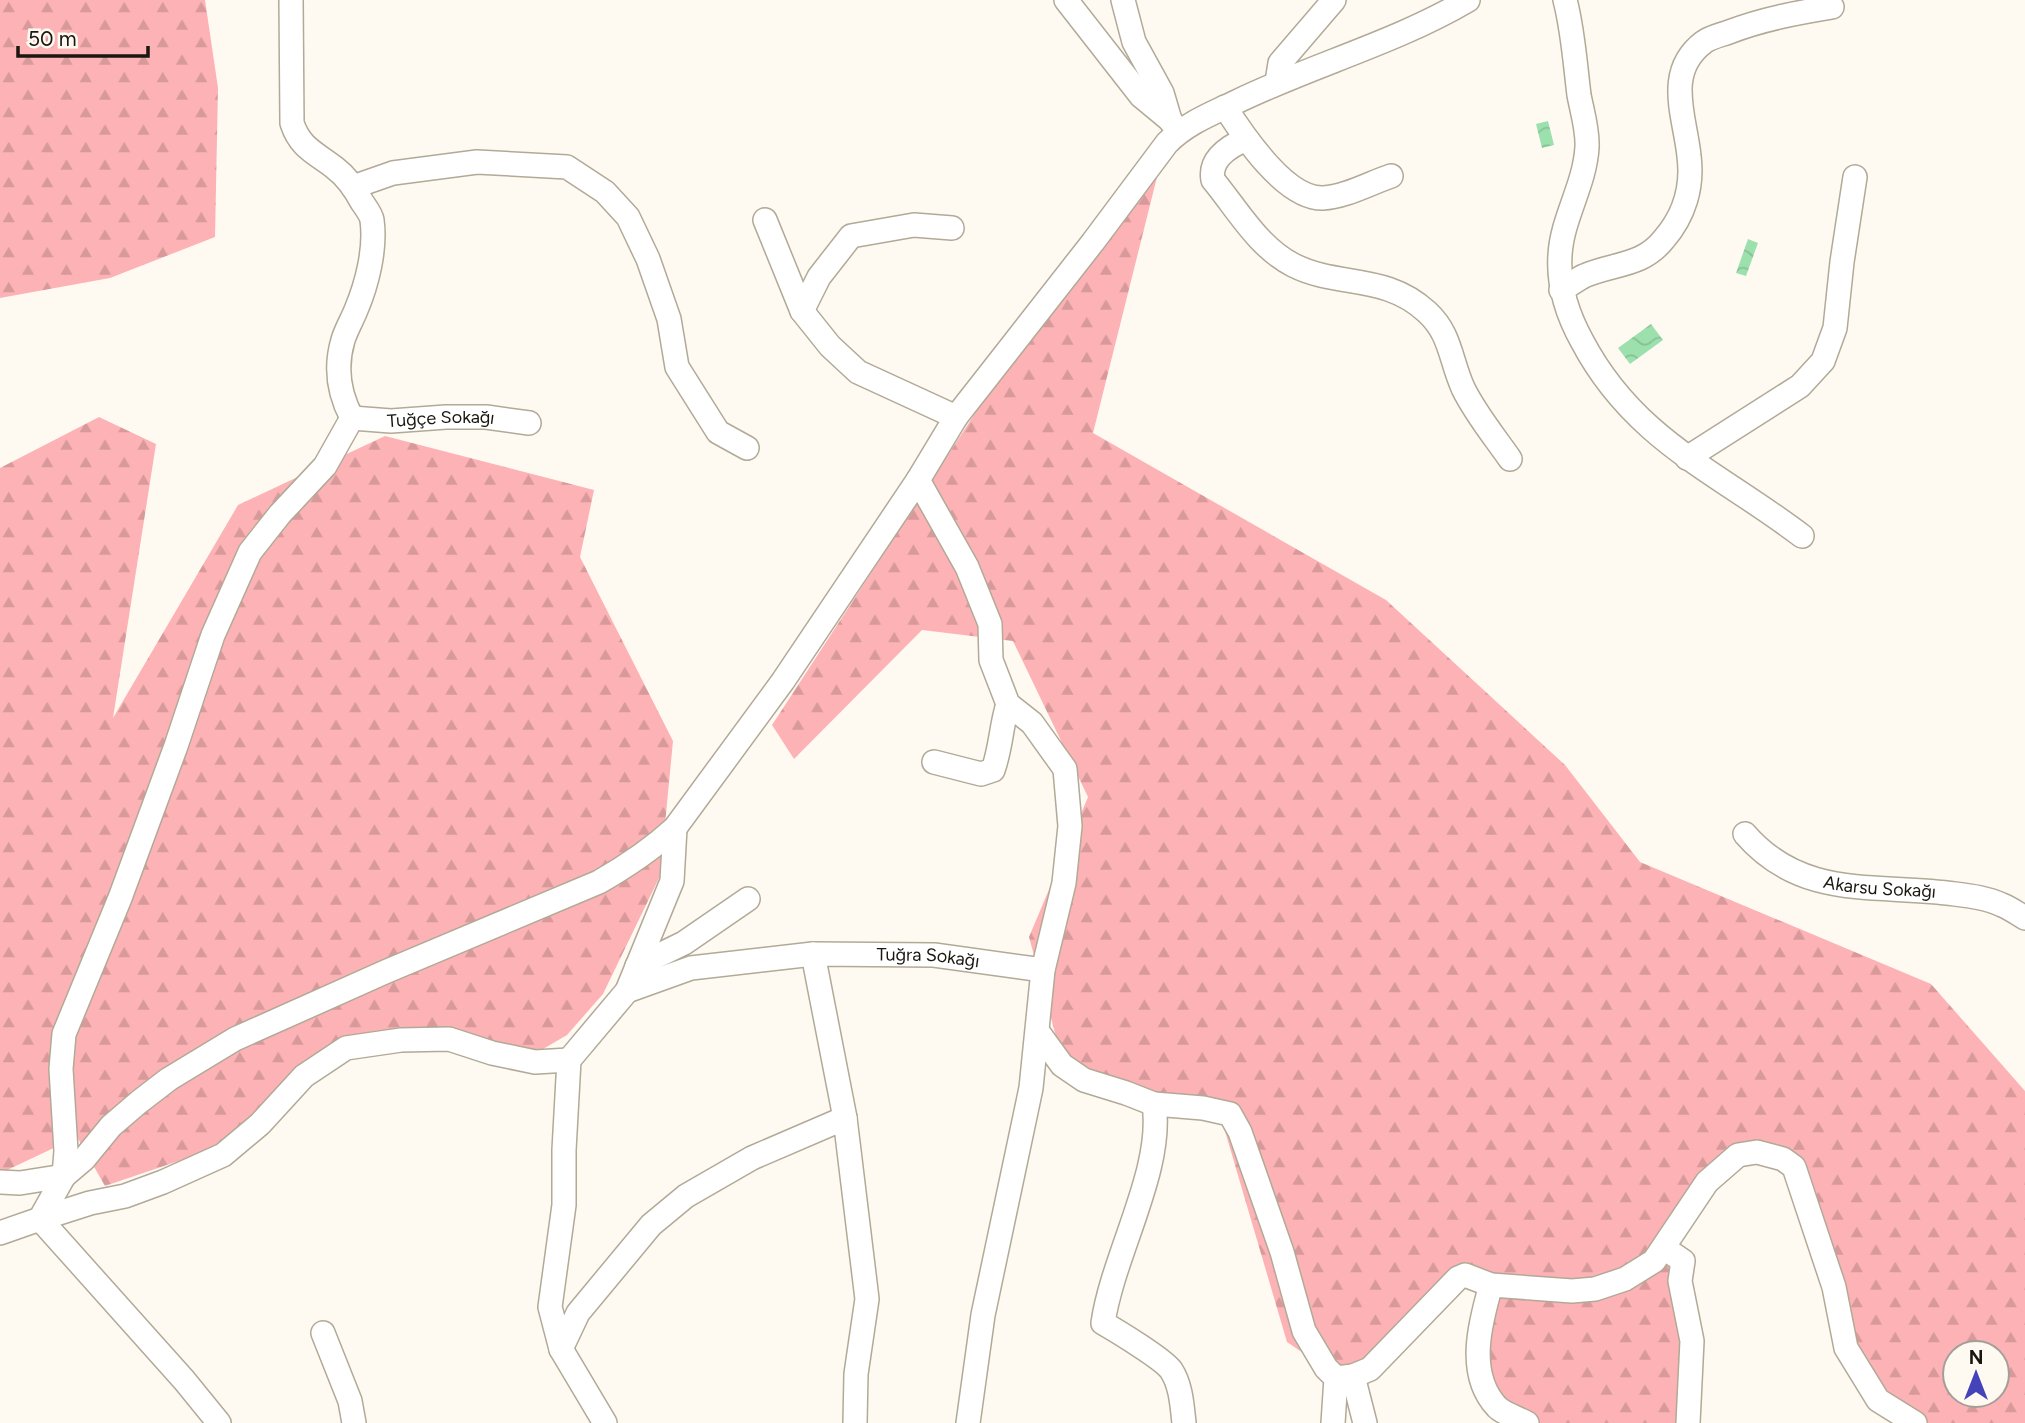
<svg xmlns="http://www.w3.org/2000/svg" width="2025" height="1423" font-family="Figtree,sans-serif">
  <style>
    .forest { fill: url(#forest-firs); fill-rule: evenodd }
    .water { fill: url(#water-waves) }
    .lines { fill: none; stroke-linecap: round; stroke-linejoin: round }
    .minor-casing { stroke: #b2a997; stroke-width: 26 }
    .minor { stroke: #fff; stroke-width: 23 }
    .labels { text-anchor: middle; stroke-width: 5; stroke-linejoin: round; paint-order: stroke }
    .street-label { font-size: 18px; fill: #1a1610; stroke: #fefaf2 }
  </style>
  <defs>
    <pattern id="forest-firs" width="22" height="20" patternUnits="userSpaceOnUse" patternTransform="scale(1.75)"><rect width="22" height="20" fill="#fdb3b5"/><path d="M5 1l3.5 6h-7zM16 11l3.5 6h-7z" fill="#d8999b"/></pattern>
    <pattern id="water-waves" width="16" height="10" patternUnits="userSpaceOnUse" patternTransform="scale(1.75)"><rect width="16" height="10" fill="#9ce1ad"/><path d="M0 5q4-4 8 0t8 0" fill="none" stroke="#86c094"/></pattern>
  </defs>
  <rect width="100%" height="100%" fill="#fefaf2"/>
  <g class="forest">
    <path d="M 0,0 L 205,0 L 218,88 L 215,237 L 110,278 L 0,298 Z"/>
    <path d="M 1144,154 L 1161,161 L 1093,433 L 1386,600 L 1565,765 L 1640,862 L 1931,984 L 2025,1091 L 2025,1423 L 1927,1423 L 1857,1366 L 1777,1158 L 1722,1169 L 1663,1231 L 1698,1423 L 1531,1423 L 1473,1379 L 1478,1266 L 1343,1380 L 1287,1342 L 1217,1104 L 1067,1077 L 1029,937 L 1088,797 L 1013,641 L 922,630 L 794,759 L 772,725 ZM 1955,1353 L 1997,1353 L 1997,1395 L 1955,1395 Z"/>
    <path d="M 99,417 L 156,444 L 113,718 L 238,505 L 385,436 L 594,490 L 580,557 L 673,741 L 660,876 L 603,994 L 567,1035 L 538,1052 L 448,1029 L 341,1040 L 208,1151 L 105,1186 L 77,1137 L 3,1172 L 0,1171 L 0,468 Z"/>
  </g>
  <g class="water">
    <path d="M 1548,121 L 1554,145 L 1542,148 L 1536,124 Z"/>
    <path d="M 1748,239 L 1758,243 L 1746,276 L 1736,273 Z"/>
    <path d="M 1651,324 L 1663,340 L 1630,364 L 1618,348 Z"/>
  </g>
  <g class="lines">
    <defs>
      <g id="minor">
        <path d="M 291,0 L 292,123 C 300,148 316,153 335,168 C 347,177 355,189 362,202 C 366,208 371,214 372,220 C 376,249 367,284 356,310 C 352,320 346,330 343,340 C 335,367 339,394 352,418"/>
        <path d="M 1066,0 L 1141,96 L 1170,120 L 1178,131"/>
        <path d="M 1123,0 L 1134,42 L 1162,93 L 1170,120"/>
        <path d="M 1565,0 C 1573,30 1575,63 1579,95 C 1582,111 1588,130 1587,147 C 1585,185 1562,218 1560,255 C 1558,286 1567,314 1582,341 C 1634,440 1718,472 1802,536"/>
        <path d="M 1277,82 L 1280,63 L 1334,0"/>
        <path d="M 1225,107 C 1243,135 1285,199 1323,198 C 1345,197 1370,183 1391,176"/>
        <path d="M 1246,139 C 1228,147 1209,159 1213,180 C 1237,209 1258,247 1293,265 C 1338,288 1385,273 1427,312 C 1451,334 1450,359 1463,388 C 1475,413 1494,436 1510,459"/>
        <path d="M 353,187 L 393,173 L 477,162 L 567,167 L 605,192 L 628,217 L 648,259 L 669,319 L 677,367 L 718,432 L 747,448"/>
        <path d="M 765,220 L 802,311 L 830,346 L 858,372 L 956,417"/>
        <path d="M 1561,290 C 1569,286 1576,280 1584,276 C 1613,263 1642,267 1664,239 C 1684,216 1693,187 1689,156 C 1685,116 1664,72 1704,42 C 1711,37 1721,35 1729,32 C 1763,19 1796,13 1832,7"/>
        <path d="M 802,311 L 819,277 L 851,236 L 914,225 L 952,228"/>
        <path id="s1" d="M 352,418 L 391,421 L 446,417 L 486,417 L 529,423"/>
        <path d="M 1687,458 L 1800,386 L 1823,361 L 1835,328 L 1842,262 L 1855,177"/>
        <path d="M 918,480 L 967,567 L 990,624 L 991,660 L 1008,704 L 1032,723 L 1065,769 L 1070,826 L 1064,883 L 1043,970 L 1031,1088 L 983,1315 L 968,1423"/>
        <path d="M 934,762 L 981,774 L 993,770 C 1001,748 1001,726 1008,704"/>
        <path id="s2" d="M 1745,834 C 1803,901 1877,883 1955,894 C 1971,896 1987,898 2002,905 C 2010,908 2018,914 2025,918"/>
        <path d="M 813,954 L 845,1118"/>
        <path d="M 637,966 L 684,943 L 748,899"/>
        <path id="s3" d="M 627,991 L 691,968 L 813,954 L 934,955 L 1043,970"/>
        <path d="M 1038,1032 L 1062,1065 L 1084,1080 L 1126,1093 L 1154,1104 L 1203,1108 L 1230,1114 L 1240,1132 L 1282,1252 L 1304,1331 L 1326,1368 L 1336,1378 L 1333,1423"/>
        <path d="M 1154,1104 C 1164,1170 1113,1254 1103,1323 C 1117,1331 1163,1359 1171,1370 C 1181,1385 1182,1405 1184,1423"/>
        <path d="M 0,1182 L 20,1183 L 64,1176 L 84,1159 L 111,1126 L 139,1102 L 169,1079 L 235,1039 L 385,972 L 599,882 C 627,866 651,850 675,828 L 783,681 L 918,480 L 956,417 L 1093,242 L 1167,143 C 1187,123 1211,114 1236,102 C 1312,65 1395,43 1468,0"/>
        <path d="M 0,1233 L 40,1219 L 64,1176 L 66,1151 L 61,1069 L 64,1034 L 120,898 L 176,746 L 213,635 L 250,552 L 280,514 L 325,466 L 352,418"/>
        <path d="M 1664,1248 L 1683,1261 L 1680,1281 L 1692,1341 L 1688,1423"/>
        <path d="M 1491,1285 C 1480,1323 1466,1374 1497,1407 C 1504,1414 1518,1418 1527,1423"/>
        <path d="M 323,1333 L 350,1401 L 354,1423"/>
        <path d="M 561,1349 L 578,1313 L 651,1225 L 686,1196 L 752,1158 L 845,1118 L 867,1299 L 856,1374 L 855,1423"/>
        <path d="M 1353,1376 L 1365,1423"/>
        <path d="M 1336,1378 L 1353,1376 L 1370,1369 L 1458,1278 L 1465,1275 L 1491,1285 L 1572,1291 L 1595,1289 L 1625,1279 L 1654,1261 L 1707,1182 L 1738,1155 L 1757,1152 L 1783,1159 L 1794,1167 L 1834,1287 L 1846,1348 L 1878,1400 L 1915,1423"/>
        <path d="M 219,1423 L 184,1380 L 40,1219 L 90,1203 L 125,1196 L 163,1182 L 223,1155 L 260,1124 L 304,1076 L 346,1048 L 401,1040 L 449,1039 L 492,1053 L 535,1062 L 569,1060"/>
        <path d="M 605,1423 L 561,1349 L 550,1307 L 564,1205 L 564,1150 L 569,1060 L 627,991 L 672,881 L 675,828"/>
      </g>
    </defs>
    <use href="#minor" class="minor-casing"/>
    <use href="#minor" class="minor"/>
  </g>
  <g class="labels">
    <g class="street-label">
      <text dy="6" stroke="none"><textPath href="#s1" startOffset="89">Tuğçe Sokağı</textPath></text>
      <text dy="6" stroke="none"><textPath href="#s2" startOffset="150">Akarsu Sokağı</textPath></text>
      <text dy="6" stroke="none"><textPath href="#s3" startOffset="306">Tuğra Sokağı</textPath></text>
    </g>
  </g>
  <g transform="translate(1976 1374)"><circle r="33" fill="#fefaf2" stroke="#a39f98" stroke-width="2"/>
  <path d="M0-5L12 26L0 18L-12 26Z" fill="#4543b9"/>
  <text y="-10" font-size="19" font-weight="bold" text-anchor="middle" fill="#1a1610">N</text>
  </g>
  <path d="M18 46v10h130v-10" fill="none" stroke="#1a1610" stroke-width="3.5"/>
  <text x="28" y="46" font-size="21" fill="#1a1610" stroke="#fefaf2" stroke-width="5" paint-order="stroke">50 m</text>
</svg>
